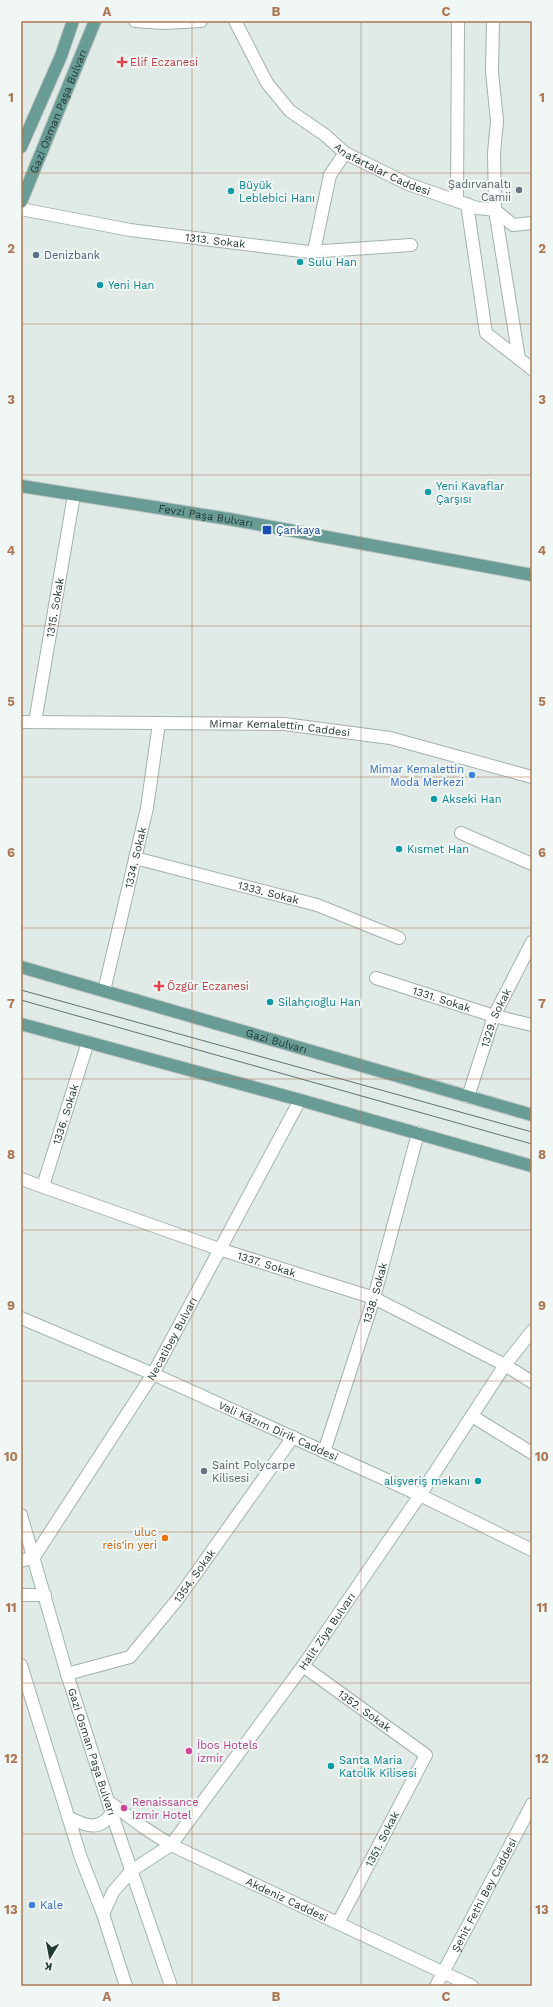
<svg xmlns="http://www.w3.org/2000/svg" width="553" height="2007" font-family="'Work Sans',sans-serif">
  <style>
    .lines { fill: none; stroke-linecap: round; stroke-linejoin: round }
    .street-casing { stroke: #a3b1ae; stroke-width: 14 }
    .secondary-casing { stroke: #a0b5b0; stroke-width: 14 }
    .primary-casing { stroke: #bdc4c2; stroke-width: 14 }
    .street { stroke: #fff; stroke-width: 12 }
    .secondary { stroke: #fff; stroke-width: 12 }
    .primary { stroke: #689c95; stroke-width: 12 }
    .tram { stroke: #5d7571; stroke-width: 1 }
    .grid { fill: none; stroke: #ac7754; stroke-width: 1; stroke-opacity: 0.55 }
    .health-dot { fill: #e0444e; stroke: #f1f7f4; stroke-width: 1.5 }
    .worship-dot { fill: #6b7280; stroke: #f1f7f4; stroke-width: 1.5 }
    .culture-dot { fill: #0f9aa8; stroke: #f1f7f4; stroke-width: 1.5 }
    .service-dot { fill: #5c6f8a; stroke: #f1f7f4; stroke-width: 1.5 }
    .transit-dot { fill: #1a4fb4; stroke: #f1f7f4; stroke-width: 1.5 }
    .shop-dot { fill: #3f7fe0; stroke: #f1f7f4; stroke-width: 1.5 }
    .food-dot { fill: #e8710a; stroke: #f1f7f4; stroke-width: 1.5 }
    .hotel-dot { fill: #d1479c; stroke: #f1f7f4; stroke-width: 1.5 }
    .labels { text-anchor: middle; stroke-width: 4; stroke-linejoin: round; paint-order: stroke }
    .health-label { font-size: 11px; fill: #be3a42; stroke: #f1f7f4; text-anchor: start }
    .street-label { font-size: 11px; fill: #223935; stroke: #f1f7f4 }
    .worship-label { font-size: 11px; fill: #5b616d; stroke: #f1f7f4; text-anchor: end }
    .culture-label { font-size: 11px; fill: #0d838f; stroke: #f1f7f4; text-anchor: start }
    .service-label { font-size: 11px; fill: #4e5e75; stroke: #f1f7f4; text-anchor: start }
    .transit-label { font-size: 11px; fill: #164399; stroke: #f1f7f4; text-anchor: start }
    .shop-label { font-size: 11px; fill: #366cbe; stroke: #f1f7f4; text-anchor: end }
    .food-label { font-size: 11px; fill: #c56008; stroke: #f1f7f4; text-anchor: end }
    .hotel-label { font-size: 11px; fill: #b23c85; stroke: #f1f7f4; text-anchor: start }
    .neatline { fill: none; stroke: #ac7754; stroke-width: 1.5 }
    .grid-label { font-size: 13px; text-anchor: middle; font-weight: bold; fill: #ac7754 }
  </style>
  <rect width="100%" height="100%" fill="#e0eae7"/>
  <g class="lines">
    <defs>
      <g id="street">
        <path d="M 135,21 L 164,23 L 201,21"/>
        <path id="s1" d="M 235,21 L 267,83 L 290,111 L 325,135 L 345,153 L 408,184 L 477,208 L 495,210"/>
        <path d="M 493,21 L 492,72 L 497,121 L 494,153 L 495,210 L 519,359"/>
        <path d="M 457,200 L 458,21"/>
        <path d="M 467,204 L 486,333 L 532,369"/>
        <path id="s2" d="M 21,209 L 130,230 L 309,252 L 411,245"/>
        <path d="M 495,210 L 513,225 L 532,223"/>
        <path d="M 314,251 L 330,175 L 345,153"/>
        <path id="s3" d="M 21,722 L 284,724 L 390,738 L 532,777"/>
        <path id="s4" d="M 35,722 L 74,495"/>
        <path d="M 461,833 L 532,864"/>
        <path id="s5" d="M 135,858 L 317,905 L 399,938"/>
        <path id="s6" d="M 376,978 L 494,1016 L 532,1025"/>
        <path id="s7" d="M 104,991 L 147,808 L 159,723"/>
        <path id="s8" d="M 468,1097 L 494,1016 L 532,942"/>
        <path id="s9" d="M 21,1179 L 219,1249 L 374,1298 L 505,1365 L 532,1382"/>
        <path id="s10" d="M 43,1186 L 88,1042"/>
        <path d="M 472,1416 L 532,1453"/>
        <path id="s11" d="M 324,1452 L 374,1298 L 418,1133"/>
        <path d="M 420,1495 L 532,1550"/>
        <path id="s12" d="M 21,1561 L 34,1557 L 153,1374 L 300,1100"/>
        <path d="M 21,1595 L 45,1595"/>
        <path id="s13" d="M 303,1666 L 426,1755 L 338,1923"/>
        <path id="s14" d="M 67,1674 L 130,1657 L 177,1600 L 293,1437"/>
        <path id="s15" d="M 171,1845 L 472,1986"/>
      </g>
      <g id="secondary">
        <path id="s16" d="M 21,1318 L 153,1374 L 420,1495"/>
        <path id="s17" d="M 21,1515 L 67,1674 L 115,1823 L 171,1986"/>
        <path d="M 21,1665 L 81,1858 L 103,1914 L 126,1986"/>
        <path d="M 108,1801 L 143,1827 L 171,1845"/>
        <path d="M 68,1817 C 86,1826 99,1832 112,1813"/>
        <path id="s18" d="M 103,1914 L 113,1892 L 131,1871 L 171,1845 L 303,1666 L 420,1495 L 505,1365 L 532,1331"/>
        <path id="s19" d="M 436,1986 L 532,1804"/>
      </g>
      <g id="primary">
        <path d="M 21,147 L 61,56 L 73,21"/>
        <path id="s20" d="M 21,202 L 95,21"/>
        <path id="s21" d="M 21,486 L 229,519 L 532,575"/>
        <path id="s22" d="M 21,967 L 532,1115"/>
        <path d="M 21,1024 L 300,1100 L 532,1166"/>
      </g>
    </defs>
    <use href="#street" class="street-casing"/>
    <use href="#secondary" class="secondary-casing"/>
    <use href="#primary" class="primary-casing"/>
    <use href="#street" class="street"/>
    <use href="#secondary" class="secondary"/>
    <use href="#primary" class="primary"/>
    <g class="tram">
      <path d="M 21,990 L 532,1132"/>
      <path d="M 21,1000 L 532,1144"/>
    </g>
  </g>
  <path class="grid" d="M 192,21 L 192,1986M 361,21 L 361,1986M 21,173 L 532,173M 21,324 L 532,324M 21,475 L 532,475M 21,626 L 532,626M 21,777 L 532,777M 21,928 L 532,928M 21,1079 L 532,1079M 21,1230 L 532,1230M 21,1381 L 532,1381M 21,1532 L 532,1532M 21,1683 L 532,1683M 21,1834 L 532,1834"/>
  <g class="health-dot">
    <path d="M120 56h4v4h4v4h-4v4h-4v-4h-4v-4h4z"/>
    <path d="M157 980h4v4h4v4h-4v4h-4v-4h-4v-4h4z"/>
  </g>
  <g class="worship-dot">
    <circle cx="519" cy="190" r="4"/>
    <circle cx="204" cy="1471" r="4"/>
  </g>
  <g class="culture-dot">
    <circle cx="231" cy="191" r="4"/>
    <circle cx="300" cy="262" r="4"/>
    <circle cx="100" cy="285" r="4"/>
    <circle cx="428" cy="492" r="4"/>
    <circle cx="434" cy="799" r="4"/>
    <circle cx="399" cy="849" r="4"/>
    <circle cx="270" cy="1002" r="4"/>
    <circle cx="478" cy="1481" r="4"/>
    <circle cx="331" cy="1766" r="4"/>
  </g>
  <circle class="service-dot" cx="36" cy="255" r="4"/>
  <rect class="transit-dot" x="262" y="525" width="10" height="10" rx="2"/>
  <g class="shop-dot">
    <circle cx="472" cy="775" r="4"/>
    <circle cx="32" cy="1905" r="4"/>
  </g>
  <circle class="food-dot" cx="165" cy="1538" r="4"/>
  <g class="hotel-dot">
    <circle cx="189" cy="1751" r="4"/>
    <circle cx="124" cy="1808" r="4"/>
  </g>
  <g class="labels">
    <g class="health-label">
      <text x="130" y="66">Elif Eczanesi</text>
      <text x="167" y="990">Özgür Eczanesi</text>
    </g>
    <g class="street-label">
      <text dy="4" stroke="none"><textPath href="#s20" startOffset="98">Gazi Osman Paşa Bulvarı</textPath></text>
      <text dy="4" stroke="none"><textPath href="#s1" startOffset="216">Anafartalar Caddesi</textPath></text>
      <text dy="4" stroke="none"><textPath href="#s2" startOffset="197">1313. Sokak</textPath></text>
      <text dy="4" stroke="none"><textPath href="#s21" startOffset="187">Fevzi Paşa Bulvarı</textPath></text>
      <text dy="4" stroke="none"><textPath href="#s4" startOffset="116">1315. Sokak</textPath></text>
      <text dy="4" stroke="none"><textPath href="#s3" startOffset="259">Mimar Kemalettin Caddesi</textPath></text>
      <text dy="4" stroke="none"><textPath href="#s7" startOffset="137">1334. Sokak</textPath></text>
      <text dy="4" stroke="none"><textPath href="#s5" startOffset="138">1333. Sokak</textPath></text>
      <text dy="4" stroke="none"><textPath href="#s6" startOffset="69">1331. Sokak</textPath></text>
      <text dy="4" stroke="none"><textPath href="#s8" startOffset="84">1329. Sokak</textPath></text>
      <text dy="4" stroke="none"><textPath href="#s22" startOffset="266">Gazi Bulvarı</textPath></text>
      <text dy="4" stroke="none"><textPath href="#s10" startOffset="75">1336. Sokak</textPath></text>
      <text dy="4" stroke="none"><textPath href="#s9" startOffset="260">1337. Sokak</textPath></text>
      <text dy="4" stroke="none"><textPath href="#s11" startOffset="167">1338. Sokak</textPath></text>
      <text dy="4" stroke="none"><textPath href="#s12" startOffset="272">Necatibey Bulvarı</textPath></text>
      <text dy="4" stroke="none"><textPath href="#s16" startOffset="281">Vali Kâzım Dirik Caddesi</textPath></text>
      <text dy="4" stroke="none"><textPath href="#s14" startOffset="169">1354. Sokak</textPath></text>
      <text dy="4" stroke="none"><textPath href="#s18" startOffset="364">Halit Ziya Bulvarı</textPath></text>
      <text dy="4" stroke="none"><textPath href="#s13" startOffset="76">1352. Sokak</textPath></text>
      <text dy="4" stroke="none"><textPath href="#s17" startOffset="247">Gazi Osman Paşa Bulvarı</textPath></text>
      <text transform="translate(382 1839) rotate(-63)" y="4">1351. Sokak</text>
      <text dy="4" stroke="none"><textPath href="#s19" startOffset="103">Şehit Fethi Bey Caddesi</textPath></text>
      <text dy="4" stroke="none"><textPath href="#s15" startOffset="128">Akdeniz Caddesi</textPath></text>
    </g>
    <g class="worship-label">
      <text x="511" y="188">Şadırvanaltı<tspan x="511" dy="13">Camii</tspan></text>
      <text x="212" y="1469" text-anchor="start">Saint Polycarpe<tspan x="212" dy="13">Kilisesi</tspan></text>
    </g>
    <g class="culture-label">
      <text x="239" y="189">Büyük<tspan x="239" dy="13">Leblebici Hanı</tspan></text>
      <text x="308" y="266">Sulu Han</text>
      <text x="108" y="289">Yeni Han</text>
      <text x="436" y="490">Yeni Kavaflar<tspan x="436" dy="13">Çarşısı</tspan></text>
      <text x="442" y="803">Akseki Han</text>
      <text x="407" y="853">Kısmet Han</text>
      <text x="278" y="1006">Silahçıoğlu Han</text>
      <text x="470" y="1485" text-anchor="end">alışveriş mekanı</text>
      <text x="339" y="1764">Santa Maria<tspan x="339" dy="13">Katolik Kilisesi</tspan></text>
    </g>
    <g class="service-label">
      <text x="44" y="259">Denizbank</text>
    </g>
    <g class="transit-label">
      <text x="276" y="534">Çankaya</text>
    </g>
    <g class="shop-label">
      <text x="464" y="773">Mimar Kemalettin<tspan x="464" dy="13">Moda Merkezi</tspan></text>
      <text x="40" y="1909" text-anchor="start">Kale</text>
    </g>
    <g class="food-label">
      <text x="157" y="1536">uluc<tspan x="157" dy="13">reis'in yeri</tspan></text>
    </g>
    <g class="hotel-label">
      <text x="197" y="1749">İbos Hotels<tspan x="197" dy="13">izmir</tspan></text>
      <text x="132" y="1806">Renaissance<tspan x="132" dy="13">Izmir Hotel</tspan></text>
    </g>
  </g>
  <rect width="553" height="2007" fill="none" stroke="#f1f7f4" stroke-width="44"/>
  <g transform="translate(50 1957) rotate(190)" stroke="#f1f7f4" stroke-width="3" paint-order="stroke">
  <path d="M0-3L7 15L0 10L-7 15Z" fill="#223935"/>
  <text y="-6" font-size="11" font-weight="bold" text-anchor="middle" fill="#223935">K</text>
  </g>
  <rect x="22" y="22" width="509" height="1963" class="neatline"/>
  <g class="grid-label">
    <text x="107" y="16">A</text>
    <text x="276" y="16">B</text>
    <text x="446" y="16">C</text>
    <text x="11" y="102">1</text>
    <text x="542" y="102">1</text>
    <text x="11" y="253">2</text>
    <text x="542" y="253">2</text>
    <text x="11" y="404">3</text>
    <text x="542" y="404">3</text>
    <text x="11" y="555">4</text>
    <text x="542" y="555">4</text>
    <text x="11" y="706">5</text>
    <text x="542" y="706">5</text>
    <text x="11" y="857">6</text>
    <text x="542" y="857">6</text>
    <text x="11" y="1008">7</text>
    <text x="542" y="1008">7</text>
    <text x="11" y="1159">8</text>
    <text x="542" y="1159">8</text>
    <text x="11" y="1310">9</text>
    <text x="542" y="1310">9</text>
    <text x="11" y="1461">10</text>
    <text x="542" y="1461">10</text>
    <text x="11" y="1612">11</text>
    <text x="542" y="1612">11</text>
    <text x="11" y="1763">12</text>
    <text x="542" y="1763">12</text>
    <text x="11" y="1914">13</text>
    <text x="542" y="1914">13</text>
    <text x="107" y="2001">A</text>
    <text x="276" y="2001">B</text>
    <text x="446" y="2001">C</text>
  </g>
</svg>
